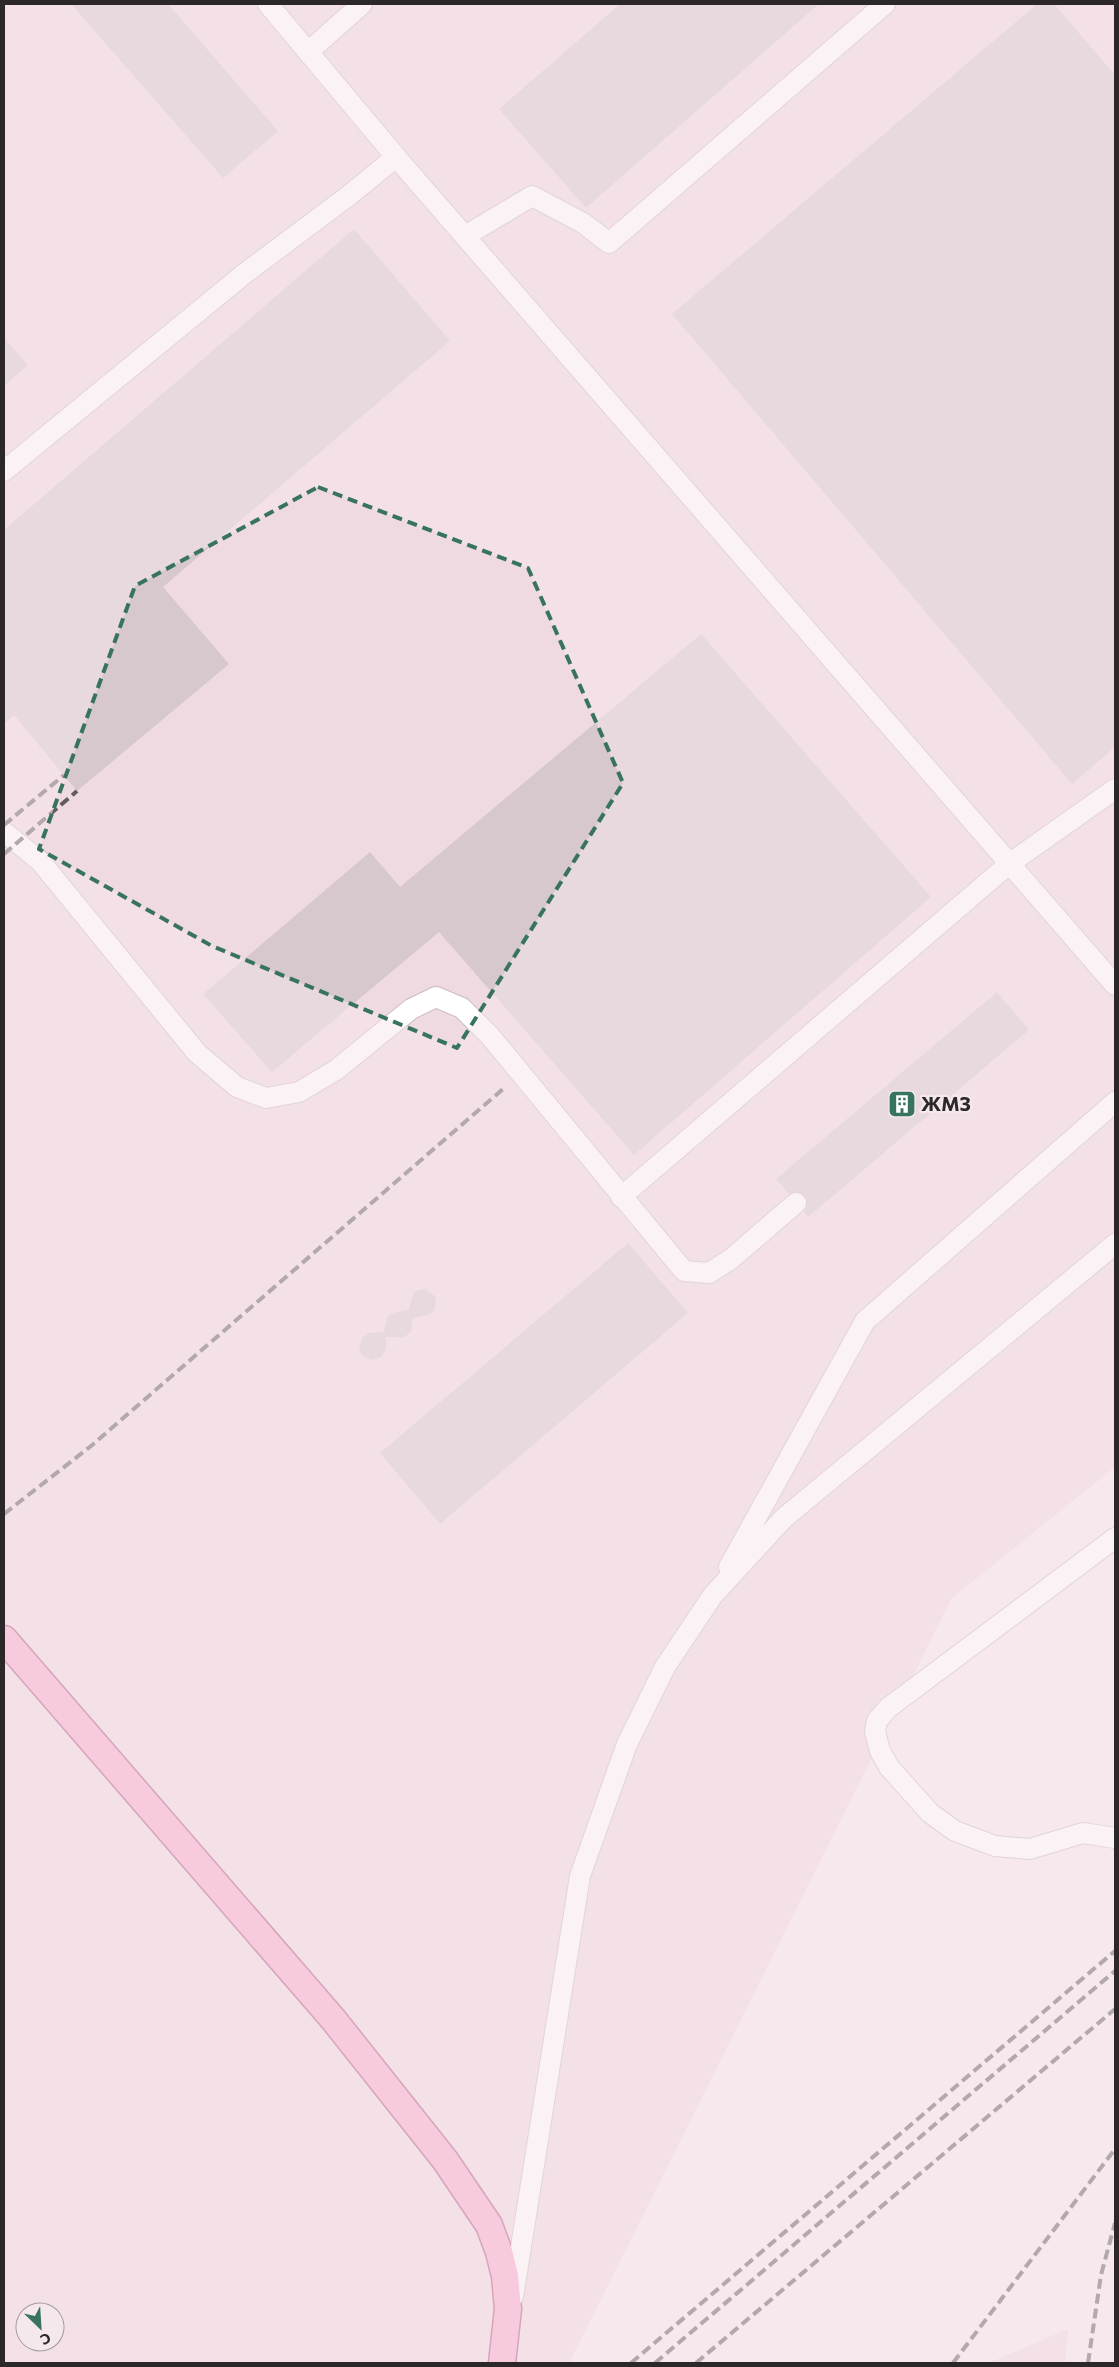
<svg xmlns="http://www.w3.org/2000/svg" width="1119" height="2367" font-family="Commissioner,sans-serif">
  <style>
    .built { fill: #efdae1; fill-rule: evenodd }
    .building { fill: #d6c8cd }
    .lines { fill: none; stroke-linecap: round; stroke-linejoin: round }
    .minor-casing { stroke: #cabdc1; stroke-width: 22 }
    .major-casing { stroke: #ad547c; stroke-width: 29 }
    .minor { stroke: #fff; stroke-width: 20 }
    .major { stroke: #f8a7cb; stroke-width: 26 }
    .rail { stroke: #635c5f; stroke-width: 4; stroke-dasharray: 10 5; stroke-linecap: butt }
    .marked { fill: none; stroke: #38735e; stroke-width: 4; stroke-dasharray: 10 6; stroke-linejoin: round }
    .labels { text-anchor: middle; stroke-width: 4.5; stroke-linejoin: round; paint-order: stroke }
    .poi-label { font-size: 19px; font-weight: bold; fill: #2c2729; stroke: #f5e8ec; text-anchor: start }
  </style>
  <rect width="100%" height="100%" fill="#f5e8ec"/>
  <g class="built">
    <path d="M 4,4 L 1115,4 L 1115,1467 L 952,1598 L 569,2363 L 4,2363 ZM 25,2312 L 55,2312 L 55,2342 L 25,2342 Z"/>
    <path d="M 1068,2329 L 1065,2363 L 989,2363 Z"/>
  </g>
  <g class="building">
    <path d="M 71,4 L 168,4 L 278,131 L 223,178 Z"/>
    <path d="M 620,4 L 819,4 L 586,208 L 499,109 Z"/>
    <path d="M 1037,4 L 1054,4 L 1115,75 L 1115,747 L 1072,784 L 672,314 Z"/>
    <path d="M 354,229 L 450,341 L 163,587 L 229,664 L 77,791 L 14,715 L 4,724 L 4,530 Z"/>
    <path d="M 4,338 L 28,365 L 4,386 Z"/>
    <path d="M 701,634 L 931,897 L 634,1155 L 439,932 L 272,1072 L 203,994 L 370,852 L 400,887 Z"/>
    <path d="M 997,992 L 1029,1030 L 808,1217 L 804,1212 L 807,1206 L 805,1196 L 799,1192 L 789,1194 L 776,1179 Z"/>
    <path d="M 628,1243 L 688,1313 L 440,1524 L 380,1453 Z"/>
    <path d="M 425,1289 L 436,1297 L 435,1310 L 428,1315 L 413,1318 L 411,1332 L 404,1337 L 386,1337 L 386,1349 L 381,1357 L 373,1360 L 364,1357 L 359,1350 L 362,1338 L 369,1333 L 384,1332 L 388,1316 L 396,1312 L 409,1310 L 413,1294 L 416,1291 Z"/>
  </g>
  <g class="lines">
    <defs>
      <g id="minor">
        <path d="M 268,4 L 396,157"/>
        <path d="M 308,52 L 362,4"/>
        <path d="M 465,236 L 532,196 L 583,223 L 609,243 L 885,4"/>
        <path d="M 4,471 L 244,274 L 347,197 L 396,157 L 1115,985"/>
        <path d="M 4,832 L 40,861 L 197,1053 L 237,1087 L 266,1098 L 299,1092 L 336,1070 L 411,1009 L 436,997 L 462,1008 L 490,1036 L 684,1271 L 709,1273 L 731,1259 L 796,1203"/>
        <path d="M 621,1197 L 1009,864 L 1115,789"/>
        <path d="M 1115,1538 L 888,1708 L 877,1721 L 875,1731 L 880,1751 L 889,1767 L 930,1813 L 955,1831 L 995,1846 L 1030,1849 L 1083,1833 L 1115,1838"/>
        <path d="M 729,1567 L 865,1321 L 1115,1102"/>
        <path d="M 513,2297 L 580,1876 L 627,1744 L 665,1667 L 713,1595 L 784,1518 L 1115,1244"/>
      </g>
      <path id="major" d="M 4,1639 L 333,2019 L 445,2160 L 489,2225 L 499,2252 L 505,2276 L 508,2309 L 502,2363"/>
    </defs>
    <use href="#minor" class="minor-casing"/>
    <use href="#major" class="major-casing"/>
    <use href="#minor" class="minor"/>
    <use href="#major" class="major"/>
    <g class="rail">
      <path d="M 4,825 L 64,775"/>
      <path d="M 4,854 L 77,791"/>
      <path d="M 4,1514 L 91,1446 L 503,1089"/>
      <path d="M 631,2363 L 1115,1951"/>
      <path d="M 655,2363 L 1115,1971"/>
      <path d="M 696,2363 L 1115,2009"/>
      <path d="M 953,2363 L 1115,2149"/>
      <path d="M 1088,2363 L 1101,2275 L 1115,2223"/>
    </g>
  </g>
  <path d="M0 0H1119V2367H0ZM 318,487 L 528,568 L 623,783 L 457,1048 L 212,946 L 39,849 L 135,586 Z" fill="#f5e8ec" fill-opacity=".55" fill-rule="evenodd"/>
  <path class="marked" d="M 318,487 L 528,568 L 623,783 L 457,1048 L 212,946 L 39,849 L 135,586 Z"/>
  <defs>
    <symbol id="building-square" viewBox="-11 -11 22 22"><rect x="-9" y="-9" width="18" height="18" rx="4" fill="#38735e" stroke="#f5e8ec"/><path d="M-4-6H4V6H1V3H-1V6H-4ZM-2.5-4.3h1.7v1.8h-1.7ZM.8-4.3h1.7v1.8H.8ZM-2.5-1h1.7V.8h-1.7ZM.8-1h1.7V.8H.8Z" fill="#fff"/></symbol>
  </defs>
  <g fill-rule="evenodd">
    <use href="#building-square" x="886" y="1088" width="32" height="32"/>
  </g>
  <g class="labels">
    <g class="poi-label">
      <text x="921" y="1111">ЖМЗ</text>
    </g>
  </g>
  <rect width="1119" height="2367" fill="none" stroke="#2c2729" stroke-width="10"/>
  <g transform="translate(40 2327) rotate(155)"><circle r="24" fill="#f5e8ec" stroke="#a59b9e"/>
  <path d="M0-4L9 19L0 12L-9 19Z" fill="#38735e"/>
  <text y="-8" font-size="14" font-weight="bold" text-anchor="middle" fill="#2c2729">С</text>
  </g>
</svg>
